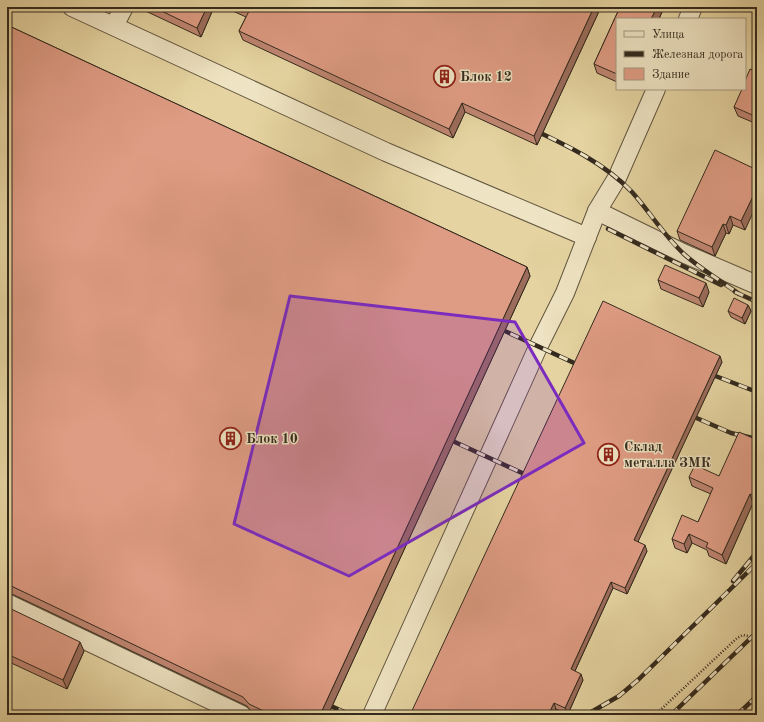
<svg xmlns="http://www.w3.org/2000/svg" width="764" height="722" font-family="'Old Standard TT',serif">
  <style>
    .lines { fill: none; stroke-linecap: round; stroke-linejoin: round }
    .minor-casing { stroke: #60543f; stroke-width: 20 }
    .path { stroke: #342a1e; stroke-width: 2.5; stroke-dasharray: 1 2; stroke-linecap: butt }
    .minor { stroke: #eee3c2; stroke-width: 18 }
    .rail-casing { stroke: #342a1e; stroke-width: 4.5 }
    .rail { stroke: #eee3c2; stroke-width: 3; stroke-dasharray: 9; stroke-linecap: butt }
    .wall { fill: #c08672; stroke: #342a1e }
    .shaded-wall { fill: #9c6d5c; stroke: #342a1e }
    .building { fill: #df9c84; stroke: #342a1e }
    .marked { fill: #7b2cbf; fill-opacity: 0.2; stroke: #7b2cbf; stroke-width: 3; stroke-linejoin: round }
    .labels { text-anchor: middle; stroke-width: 3; stroke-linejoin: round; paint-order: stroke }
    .poi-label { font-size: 14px; font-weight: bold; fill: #342a1e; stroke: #eee3c2; text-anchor: start }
  </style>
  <rect width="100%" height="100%" fill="#e5d4a1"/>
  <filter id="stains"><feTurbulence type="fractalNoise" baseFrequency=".005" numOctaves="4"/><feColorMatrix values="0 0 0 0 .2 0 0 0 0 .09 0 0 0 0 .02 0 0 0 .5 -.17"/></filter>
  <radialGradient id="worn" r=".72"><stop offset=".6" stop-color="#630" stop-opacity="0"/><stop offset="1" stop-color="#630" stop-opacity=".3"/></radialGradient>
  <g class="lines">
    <defs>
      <g id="minor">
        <path d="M 72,7 L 386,152 L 587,237"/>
        <path d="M 688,19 L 693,7"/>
        <path d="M 114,26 L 124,7"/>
        <path d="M 597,211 L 685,254 L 757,285"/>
        <path d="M 7,603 L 242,715"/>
        <path d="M 372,715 L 538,347 L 565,293 L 597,211 L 617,178 L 656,89"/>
      </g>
    </defs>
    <use href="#minor" class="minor-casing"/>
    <path class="path" d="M 655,715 L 737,638 L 743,635 L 757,638"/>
    <use href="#minor" class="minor"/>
    <defs>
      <g id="rail">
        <path d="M 532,129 C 568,146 604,163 632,192 C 650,212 664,236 685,255 C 701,269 721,281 739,294"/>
        <path d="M 608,229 L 721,285"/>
        <path d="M 735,292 L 757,302"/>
        <path d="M 494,326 L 585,368"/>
        <path d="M 705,372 L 757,392"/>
        <path d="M 685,413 L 731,433 L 757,439"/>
        <path d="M 444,437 L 533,478"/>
        <path d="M 733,581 L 757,552"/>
        <path d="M 322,702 L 351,715"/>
        <path d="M 586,715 L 619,696 L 638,680 L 757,563"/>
        <path d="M 671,715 L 757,632"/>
        <path d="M 737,715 L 757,696"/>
      </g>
    </defs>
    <use href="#rail" class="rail-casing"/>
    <use href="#rail" class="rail"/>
  </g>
  <g class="wall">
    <path d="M 137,7 L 214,7 L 201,37 Z"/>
    <path d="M 224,7 L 601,7 L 537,145 L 465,112 L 453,138 L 243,40 L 239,31 L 246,17 Z"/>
    <path d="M 620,7 L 664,7 L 659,19 L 617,19 L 617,82 L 597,73 L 594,64 Z"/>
    <path d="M 7,25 L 527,267 L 530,276 L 328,715 L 256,715 L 252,713 L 247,706 L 12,594 L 7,593 Z"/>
    <path d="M 757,72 L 757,124 L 738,116 L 734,107 Z"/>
    <path d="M 753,168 L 745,230 L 733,225 L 729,234 L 726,233 L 715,256 L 680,240 L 677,231 Z"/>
    <path d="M 658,280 L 709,292 L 703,307 L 661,289 Z"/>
    <path d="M 748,305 L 751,311 L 745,324 L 731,317 L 728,311 Z"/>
    <path d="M 722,362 L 638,541 L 647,551 L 627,594 L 613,588 L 575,671 L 583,680 L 568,714 L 556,709 L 410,715 Z"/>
    <path d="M 757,440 L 757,505 L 753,503 L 726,564 L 709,556 L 707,550 L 692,543 L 687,553 L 675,548 L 672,539 L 698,522 L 711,494 L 692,486 L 689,477 L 719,476 Z"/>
    <path d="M 7,607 L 84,651 L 67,689 L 7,661 Z"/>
  </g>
  <g class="shaded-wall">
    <path d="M 207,7 L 214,7 L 201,37 L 197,28 Z"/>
    <path d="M 594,7 L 601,7 L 537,145 L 534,136 Z"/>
    <path d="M 657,7 L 664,7 L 659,19 L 651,19 Z"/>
    <path d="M 462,103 L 465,112 L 453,138 L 449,129 Z"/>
    <path d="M 757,188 L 757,204 L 745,230 L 741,221 Z"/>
    <path d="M 730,216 L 733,225 L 729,234 L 726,225 Z"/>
    <path d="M 723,224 L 726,233 L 715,256 L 712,247 Z"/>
    <path d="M 527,267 L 530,276 L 328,715 L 320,715 Z"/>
    <path d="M 706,283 L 709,292 L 703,307 L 699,298 Z"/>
    <path d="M 748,305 L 751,311 L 745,324 L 742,318 Z"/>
    <path d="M 720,356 L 722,362 L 636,546 L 634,540 Z"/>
    <path d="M 750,494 L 753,503 L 726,564 L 722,555 Z"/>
    <path d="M 689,534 L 692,543 L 687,553 L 684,544 Z"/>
    <path d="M 645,545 L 647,551 L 627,594 L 625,588 Z"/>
    <path d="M 611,582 L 613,588 L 573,675 L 571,669 Z"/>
    <path d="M 80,642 L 84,651 L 67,689 L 63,680 Z"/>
    <path d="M 581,674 L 583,680 L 568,714 L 565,708 Z"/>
    <path d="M 554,703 L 556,709 L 553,715 L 548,715 Z"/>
  </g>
  <g class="building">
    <path d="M 153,7 L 207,7 L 197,28 Z"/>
    <path d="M 240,7 L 594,7 L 534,136 L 462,103 L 449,129 L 239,31 L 249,11 Z"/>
    <path d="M 620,7 L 657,7 L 651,19 L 617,19 L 617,74 L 594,64 Z"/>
    <path d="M 7,25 L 527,267 L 320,715 L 272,715 L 249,704 L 243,697 L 7,584 Z"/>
    <path d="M 750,69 L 757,72 L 757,117 L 734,107 L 742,89 L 745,89 L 745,81 Z"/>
    <path d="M 715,150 L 753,168 L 756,160 L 757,161 L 757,188 L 741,221 L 730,216 L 726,225 L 723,224 L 712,247 L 677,231 Z"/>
    <path d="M 665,265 L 706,283 L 699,298 L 658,280 Z"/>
    <path d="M 734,298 L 748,305 L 742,318 L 728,311 Z"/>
    <path d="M 603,301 L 720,356 L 634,540 L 645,545 L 625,588 L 611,582 L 571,669 L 581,674 L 565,708 L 554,703 L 548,715 L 410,715 Z"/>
    <path d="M 739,432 L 757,440 L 757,497 L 750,494 L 722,555 L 706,547 L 708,543 L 689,534 L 684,544 L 672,539 L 682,515 L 698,522 L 713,488 L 689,477 L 695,465 L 719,476 Z"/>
    <path d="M 7,607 L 80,642 L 63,680 L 7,654 Z"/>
  </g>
  <path class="marked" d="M 290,296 L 515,322 L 584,443 L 349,576 L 234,524 Z"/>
  <defs>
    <symbol id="building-ring" viewBox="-11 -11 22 22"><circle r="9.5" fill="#eee3c2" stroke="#8f2418" stroke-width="1.5"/><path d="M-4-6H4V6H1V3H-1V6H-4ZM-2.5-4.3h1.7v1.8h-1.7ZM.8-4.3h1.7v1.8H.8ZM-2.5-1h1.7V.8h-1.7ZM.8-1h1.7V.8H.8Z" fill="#8f2418"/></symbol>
  </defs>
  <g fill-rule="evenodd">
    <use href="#building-ring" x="432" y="64" width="25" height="25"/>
    <use href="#building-ring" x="218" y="426" width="25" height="25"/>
    <use href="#building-ring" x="596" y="442" width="25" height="25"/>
  </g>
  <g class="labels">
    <g class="poi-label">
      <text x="460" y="81">Блок 12</text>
      <text x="246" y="443">Блок 10</text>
      <text x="624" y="451">Склад<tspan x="624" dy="16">металла ЗМК</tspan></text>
    </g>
  </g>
  <rect width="764" height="722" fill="none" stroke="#e5d4a1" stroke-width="24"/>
  <rect x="8" y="8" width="748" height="706" fill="none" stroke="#342a1e" stroke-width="2"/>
  <rect x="12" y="12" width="740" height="698" fill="none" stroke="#342a1e"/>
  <rect x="616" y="18" width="130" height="72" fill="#eee3c2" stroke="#a49980"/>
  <rect x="624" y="31" width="20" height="6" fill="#eee3c2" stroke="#a49980"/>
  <text x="652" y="38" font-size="12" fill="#342a1e">Улица</text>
  <rect x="624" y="51" width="20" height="6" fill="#342a1e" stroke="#a49980"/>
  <text x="652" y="58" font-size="12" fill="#342a1e">Железная дорога</text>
  <rect x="624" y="68" width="20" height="12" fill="#df9c84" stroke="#a49980"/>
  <text x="652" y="78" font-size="12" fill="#342a1e">Здание</text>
  <rect width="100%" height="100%" filter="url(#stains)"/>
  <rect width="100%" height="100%" fill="url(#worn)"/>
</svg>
